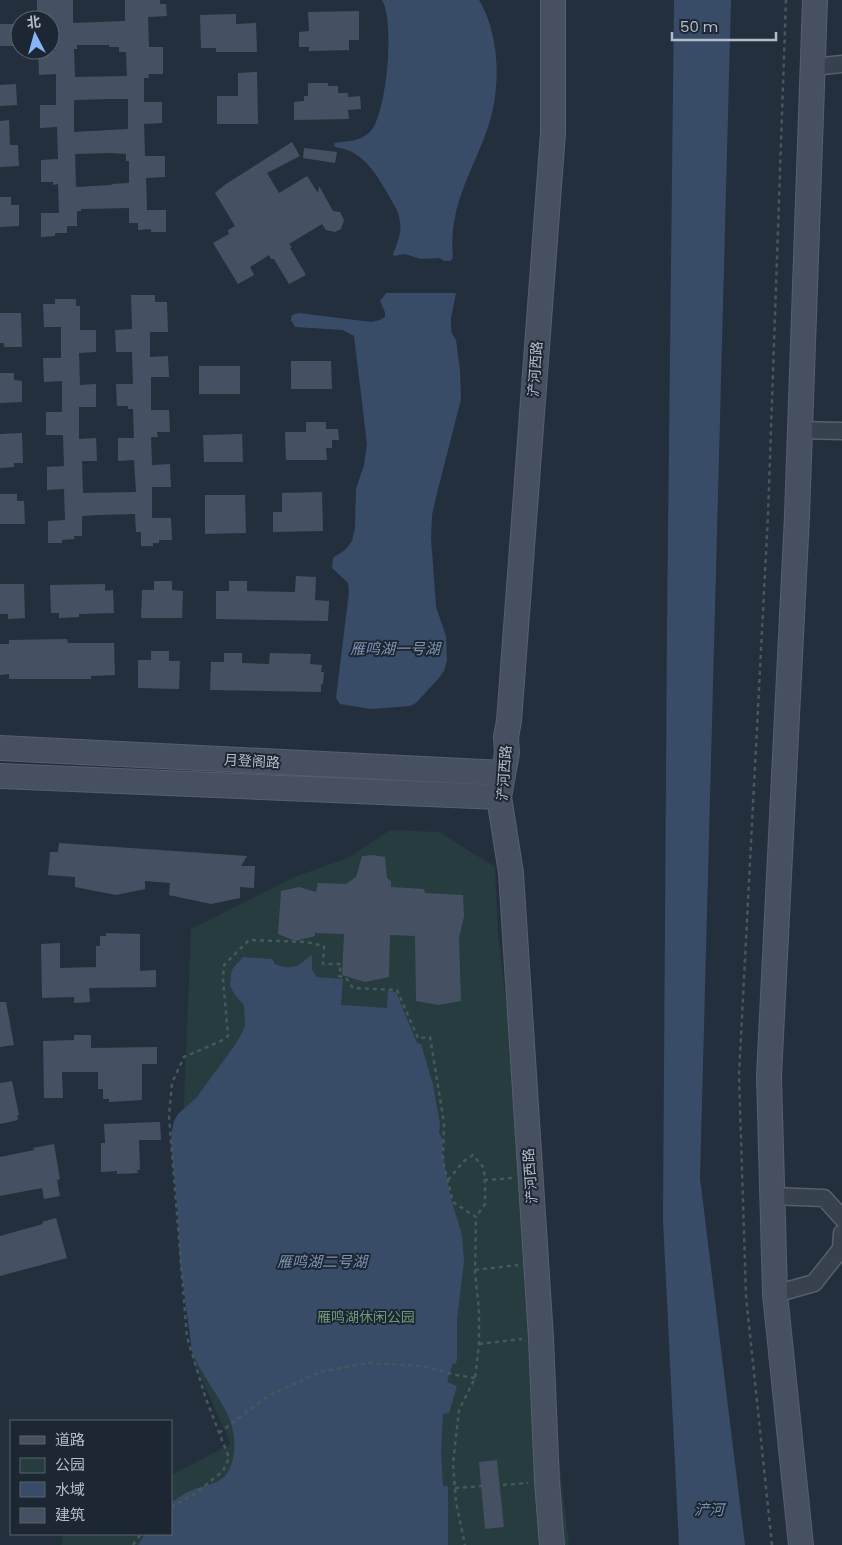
<svg xmlns="http://www.w3.org/2000/svg" width="842" height="1545" font-family="Poppins,'Noto Sans SC',sans-serif">
  <style>
    .green { fill: #263c3f }
    .water { fill: #394c67 }
    .building { fill: #455162; fill-rule: evenodd }
    .lines { fill: none; stroke-linecap: round; stroke-linejoin: round }
    .street-casing { stroke: #565f6c; stroke-width: 19 }
    .secondary-casing { stroke: #565f6c; stroke-width: 26 }
    .path { stroke: #44595c; stroke-width: 2.5; stroke-dasharray: 4 4; stroke-linecap: butt }
    .street { stroke: #38414e; stroke-width: 16 }
    .secondary { stroke: #465061; stroke-width: 24 }
    .labels { text-anchor: middle; stroke-width: 4; stroke-linejoin: round; paint-order: stroke }
    .street-label { font-size: 14px; fill: #b4bcc9; stroke: #1d2633 }
    .park-label { font-size: 14px; fill: #6b9a76; stroke: #1d2633 }
    .water-label { font-size: 15px; font-style: italic; fill: #7c92b1; stroke: #1d2633 }
  </style>
  <rect width="100%" height="100%" fill="#242f3e"/>
  <path class="green" d="M 390,830 L 439,832 L 495,867 L 498,934 L 569,1545 L 61,1545 L 63,1534 L 171,1534 L 171,1475 L 231,1444 L 192,1358 L 183,1125 L 191,929 L 294,877 L 348,858 Z"/>
  <g class="water">
    <path d="M 382,0 L 479,0 C 501,37 501,91 487,130 C 471,175 448,207 453,258 L 450,261 L 444,261 L 440,258 L 421,259 L 405,254 L 394,256 L 393,254 C 400,237 404,226 396,208 C 381,183 367,150 335,147 L 334,143 C 348,141 359,142 370,132 C 387,115 395,20 382,0 Z"/>
    <path d="M 674,0 L 731,0 L 700,1178 L 745,1545 L 679,1545 L 663,1220 L 667,625 Z"/>
    <path d="M 386,293 L 456,293 L 451,318 L 451,327 L 452,334 L 456,340 L 460,371 L 461,399 L 436,497 L 432,515 L 431,538 L 436,607 L 446,636 L 447,661 L 444,671 L 438,679 L 416,703 L 410,706 L 371,709 L 340,704 L 336,698 L 349,592 L 348,583 L 332,568 L 333,558 L 346,549 L 352,541 L 355,528 L 356,489 L 364,465 L 367,444 L 354,336 L 343,330 L 295,327 L 291,320 L 292,315 L 299,313 L 371,322 L 380,320 L 385,317 L 385,312 L 380,301 Z"/>
    <path d="M 312,955 L 312,970 L 317,977 L 343,979 L 341,1005 L 387,1008 L 388,991 L 396,992 L 417,1043 L 421,1044 L 433,1085 L 440,1124 L 439,1133 L 443,1140 L 442,1151 L 449,1191 L 462,1236 L 464,1261 L 457,1320 L 457,1358 L 456,1364 L 453,1363 L 447,1382 L 457,1386 L 449,1413 L 443,1414 L 441,1451 L 443,1486 L 448,1486 L 448,1545 L 138,1545 L 145,1534 L 171,1534 L 171,1503 C 180,1496 188,1491 198,1488 C 207,1485 215,1484 223,1478 C 229,1473 231,1466 233,1458 C 242,1414 206,1389 192,1351 L 180,1262 L 178,1215 L 171,1142 L 172,1131 L 174,1121 L 178,1114 L 196,1098 L 235,1045 L 243,1031 L 245,1024 L 244,1005 L 235,995 L 230,986 L 231,974 L 233,968 L 243,957 L 272,959 L 275,964 C 284,968 295,969 303,962 C 306,959 308,957 312,955 Z"/>
  </g>
  <g class="building">
    <path d="M 37,0 L 73,0 L 73,23 L 125,21 L 125,0 L 160,0 L 160,4 L 166,4 L 167,16 L 148,17 L 149,47 L 163,47 L 163,74 L 148,74 L 149,78 L 144,78 L 144,102 L 162,102 L 162,123 L 144,124 L 145,156 L 165,156 L 165,177 L 146,178 L 147,210 L 166,210 L 166,232 L 151,232 L 151,229 L 138,230 L 138,223 L 129,223 L 129,208 L 81,209 L 81,211 L 77,211 L 77,226 L 67,226 L 67,233 L 55,233 L 55,236 L 41,237 L 41,213 L 59,213 L 58,184 L 53,185 L 53,182 L 41,182 L 41,160 L 58,159 L 57,127 L 40,128 L 40,105 L 56,105 L 56,74 L 39,75 L 38,51 L 55,51 L 55,20 L 37,20 ZM 77,45 L 109,45 L 109,47 L 119,47 L 119,52 L 126,52 L 127,76 L 75,77 L 74,49 L 77,49 ZM 110,99 L 128,99 L 128,129 L 74,132 L 74,100 ZM 111,153 L 126,154 L 126,161 L 129,161 L 129,183 L 111,184 L 112,185 L 76,187 L 75,154 Z"/>
    <path d="M 359,11 L 359,40 L 349,40 L 349,50 L 309,51 L 309,47 L 299,47 L 299,32 L 309,31 L 308,12 Z"/>
    <path d="M 236,14 L 236,24 L 256,23 L 257,52 L 216,52 L 216,48 L 201,48 L 200,15 Z"/>
    <rect x="0" y="24" width="15" height="22"/>
    <path d="M 257,72 L 258,124 L 217,124 L 217,96 L 238,96 L 238,73 Z"/>
    <path d="M 308,83 L 328,83 L 328,86 L 338,86 L 338,93 L 348,93 L 348,97 L 360,96 L 361,109 L 348,110 L 349,119 L 294,120 L 294,102 L 304,101 L 304,96 L 308,96 Z"/>
    <path d="M 16,84 L 17,105 L 0,106 L 0,85 Z"/>
    <path d="M 9,120 L 10,145 L 18,145 L 19,166 L 0,167 L 0,121 Z"/>
    <path d="M 292,142 L 300,156 L 267,173 L 279,193 L 307,176 L 318,193 L 319,186 L 333,211 L 340,212 L 344,220 L 341,229 L 335,232 L 326,230 L 322,224 L 289,244 L 292,247 L 290,248 L 306,275 L 289,284 L 274,259 L 271,259 L 269,255 L 250,267 L 254,275 L 238,284 L 213,243 L 229,234 L 228,230 L 235,226 L 215,193 L 226,184 Z"/>
    <path d="M 304,148 L 337,152 L 335,163 L 303,158 Z"/>
    <path d="M 0,197 L 11,197 L 11,205 L 19,205 L 19,226 L 0,227 Z"/>
    <path d="M 131,295 L 155,295 L 155,302 L 167,302 L 168,332 L 150,332 L 150,357 L 168,356 L 169,377 L 151,377 L 151,410 L 169,410 L 170,432 L 157,432 L 158,437 L 151,437 L 152,465 L 170,464 L 171,487 L 152,487 L 152,518 L 171,518 L 172,540 L 159,540 L 159,543 L 153,543 L 153,546 L 141,546 L 141,532 L 136,532 L 135,514 L 99,515 L 82,516 L 82,536 L 74,536 L 74,539 L 62,540 L 62,543 L 48,543 L 48,521 L 65,520 L 64,489 L 47,490 L 47,467 L 64,466 L 63,435 L 46,435 L 46,412 L 62,412 L 62,381 L 44,382 L 43,358 L 61,358 L 61,327 L 44,327 L 43,304 L 55,304 L 55,299 L 76,299 L 76,306 L 80,306 L 80,330 L 96,330 L 96,352 L 79,353 L 80,385 L 96,384 L 96,407 L 79,407 L 79,439 L 96,438 L 97,461 L 82,461 L 83,493 L 136,492 L 134,460 L 118,461 L 118,438 L 134,438 L 133,409 L 128,409 L 128,406 L 117,406 L 116,384 L 133,384 L 132,352 L 116,352 L 115,330 L 132,329 Z"/>
    <path d="M 0,313 L 21,313 L 22,347 L 4,347 L 4,343 L 0,343 Z"/>
    <path d="M 291,361 L 331,361 L 332,389 L 291,389 Z"/>
    <rect x="199" y="366" width="41" height="28"/>
    <path d="M 0,373 L 14,373 L 14,380 L 22,381 L 22,402 L 0,403 Z"/>
    <path d="M 306,422 L 326,422 L 326,429 L 338,429 L 339,440 L 332,440 L 332,448 L 326,448 L 327,460 L 286,460 L 285,432 L 306,432 Z"/>
    <path d="M 22,433 L 23,463 L 14,463 L 14,467 L 0,468 L 0,434 Z"/>
    <path d="M 242,434 L 243,462 L 204,462 L 203,435 Z"/>
    <path d="M 322,492 L 323,531 L 273,532 L 273,512 L 282,512 L 282,493 Z"/>
    <path d="M 0,494 L 17,494 L 17,501 L 24,501 L 25,524 L 0,524 Z"/>
    <path d="M 205,495 L 245,495 L 246,533 L 205,534 Z"/>
    <path d="M 296,576 L 316,577 L 315,600 L 329,601 L 328,621 L 216,619 L 216,591 L 229,591 L 229,581 L 247,581 L 247,591 L 295,592 Z"/>
    <path d="M 154,581 L 172,581 L 172,590 L 183,591 L 182,618 L 141,618 L 142,590 L 154,590 Z"/>
    <path d="M 0,584 L 24,584 L 25,618 L 8,619 L 8,614 L 0,614 Z"/>
    <path d="M 105,584 L 105,591 L 113,590 L 114,613 L 79,614 L 79,617 L 59,618 L 59,613 L 51,613 L 50,585 Z"/>
    <path d="M 67,639 L 68,643 L 114,643 L 115,675 L 91,676 L 91,679 L 9,679 L 9,674 L 0,675 L 0,644 L 9,644 L 9,640 Z"/>
    <path d="M 151,651 L 169,651 L 169,661 L 180,661 L 179,689 L 138,688 L 138,660 L 151,660 Z"/>
    <path d="M 224,653 L 242,653 L 242,663 L 269,664 L 270,653 L 311,654 L 310,664 L 322,665 L 321,672 L 324,672 L 323,684 L 321,684 L 321,692 L 210,690 L 211,662 L 224,662 Z"/>
    <path d="M 59,843 L 247,856 L 241,866 L 255,866 L 254,888 L 240,887 L 240,898 L 211,904 L 169,895 L 170,883 L 145,881 L 145,889 L 116,895 L 75,887 L 75,877 L 48,875 L 50,852 L 58,852 Z"/>
    <path d="M 373,855 L 385,857 L 387,878 L 391,881 L 391,887 L 424,889 L 425,893 L 463,895 L 464,916 L 459,938 L 461,1001 L 438,1005 L 416,1001 L 415,936 L 390,935 L 389,977 L 365,982 L 342,975 L 344,934 L 315,933 L 315,936 L 295,941 L 278,934 L 281,891 L 299,887 L 316,892 L 318,883 L 346,884 L 356,877 L 362,856 Z"/>
    <path d="M 106,933 L 140,934 L 140,971 L 156,970 L 156,987 L 89,988 L 90,1002 L 74,1003 L 74,997 L 42,998 L 41,944 L 60,943 L 60,968 L 96,967 L 96,946 L 100,946 L 100,936 L 106,936 Z"/>
    <path d="M 0,1002 L 6,1002 L 14,1045 L 0,1047 Z"/>
    <path d="M 74,1035 L 91,1035 L 91,1048 L 157,1047 L 157,1064 L 142,1064 L 142,1100 L 109,1102 L 109,1099 L 103,1099 L 103,1089 L 98,1089 L 98,1072 L 62,1072 L 63,1098 L 44,1098 L 43,1041 L 74,1040 Z"/>
    <path d="M 12,1081 L 19,1115 L 17,1115 L 18,1120 L 0,1124 L 0,1083 Z"/>
    <path d="M 160,1122 L 161,1140 L 139,1140 L 140,1170 L 137,1170 L 138,1173 L 117,1174 L 117,1171 L 101,1172 L 101,1143 L 105,1143 L 104,1124 Z"/>
    <path d="M 54,1144 L 60,1179 L 57,1180 L 60,1196 L 44,1199 L 42,1188 L 0,1196 L 0,1157 L 34,1150 L 33,1148 Z"/>
    <path d="M 56,1218 L 67,1258 L 0,1276 L 0,1236 L 43,1224 L 42,1222 Z"/>
    <path d="M 497,1460 L 504,1527 L 485,1529 L 479,1462 Z"/>
  </g>
  <g class="lines">
    <defs>
      <g id="street">
        <path d="M 813,67 L 842,64"/>
        <path d="M 800,430 L 842,431"/>
        <path d="M 771,1196 L 824,1198 L 842,1218"/>
        <path d="M 775,1294 L 814,1283 L 841,1249 L 842,1233"/>
      </g>
      <g id="secondary">
        <path d="M 0,748 L 503,773"/>
        <path d="M 0,776 L 499,797"/>
        <path d="M 552,1545 L 547,1482 L 541,1338 L 511,873 L 499,797 L 507,753 L 506,737 L 509,721 L 553,133 L 553,0"/>
        <path d="M 801,1545 L 775,1294 L 769,1076 L 797,516 L 815,0"/>
      </g>
    </defs>
    <use href="#street" class="street-casing"/>
    <use href="#secondary" class="secondary-casing"/>
    <g class="path">
      <path d="M 448,1180 L 464,1161 L 473,1155 L 484,1168 L 485,1187 L 485,1204 L 476,1217"/>
      <path d="M 484,1180 L 513,1178"/>
      <path d="M 475,1270 L 518,1265"/>
      <path d="M 479,1344 L 522,1339"/>
      <path d="M 219,1433 L 268,1396 L 320,1372 L 368,1363 L 423,1366 L 456,1375 L 475,1378"/>
      <path d="M 455,1488 L 528,1483"/>
      <path d="M 171,1507 L 193,1495 L 223,1471 L 229,1458 L 206,1399 L 187,1337 L 169,1116 L 172,1083 L 184,1057 L 219,1042 L 228,1036 L 223,979 L 224,965 L 249,940 L 306,942 L 324,946 L 323,964 L 341,964 L 339,976 L 346,978 L 353,988 L 397,990 L 418,1038 L 430,1037 L 444,1123 L 443,1162 L 453,1202 L 476,1217 L 475,1273 L 479,1310 L 479,1344 L 475,1378 L 459,1410 L 453,1463 L 456,1502 L 465,1545"/>
      <path d="M 133,1545 L 141,1534"/>
      <path d="M 772,1545 L 746,1296 L 739,1075 L 768,515 L 786,0"/>
    </g>
    <use href="#street" class="street"/>
    <use href="#secondary" class="secondary"/>
  </g>
  <g class="labels">
    <g class="street-label">
      <text transform="translate(535 369) rotate(-86)" y="5">浐河西路</text>
      <text transform="translate(252 761) rotate(3)" y="5">月登阁路</text>
      <text transform="translate(504 773) rotate(-86)" y="5">浐河西路</text>
      <text transform="translate(530 1176) rotate(-94)" y="5">浐河西路</text>
    </g>
    <g class="park-label">
      <text x="366" y="1322">雁鸣湖休闲公园</text>
    </g>
    <g class="water-label">
      <text x="395" y="654">雁鸣湖一号湖</text>
      <text x="322" y="1267">雁鸣湖二号湖</text>
      <text x="709" y="1515">浐河</text>
    </g>
  </g>
  <rect x="10" y="1420" width="162" height="115" fill="#1d2633" stroke="#59626f"/>
  <rect x="20" y="1436" width="25" height="8" fill="#465061" stroke="#59626f"/>
  <text x="55" y="1445" font-size="15" fill="#b4bcc9">道路</text>
  <rect x="20" y="1458" width="25" height="15" fill="#263c3f" stroke="#59626f"/>
  <text x="55" y="1470" font-size="15" fill="#b4bcc9">公园</text>
  <rect x="20" y="1482" width="25" height="15" fill="#394c67" stroke="#59626f"/>
  <text x="55" y="1495" font-size="15" fill="#b4bcc9">水域</text>
  <rect x="20" y="1508" width="25" height="15" fill="#455162" stroke="#59626f"/>
  <text x="55" y="1520" font-size="15" fill="#b4bcc9">建筑</text>
  <g transform="translate(35 35) rotate(354)"><circle r="24" fill="#1d2633" stroke="#59626f"/>
  <path d="M0-4L9 19L0 12L-9 19Z" fill="#8ab4f8"/>
  <text y="-8" font-size="14" font-weight="bold" text-anchor="middle" fill="#b4bcc9">北</text>
  </g>
  <path d="M672 32v8h104v-8" fill="none" stroke="#b4bcc9" stroke-width="2.5"/>
  <text x="680" y="32" font-size="15" fill="#b4bcc9" stroke="#1d2633" stroke-width="4" paint-order="stroke">50 m</text>
</svg>
